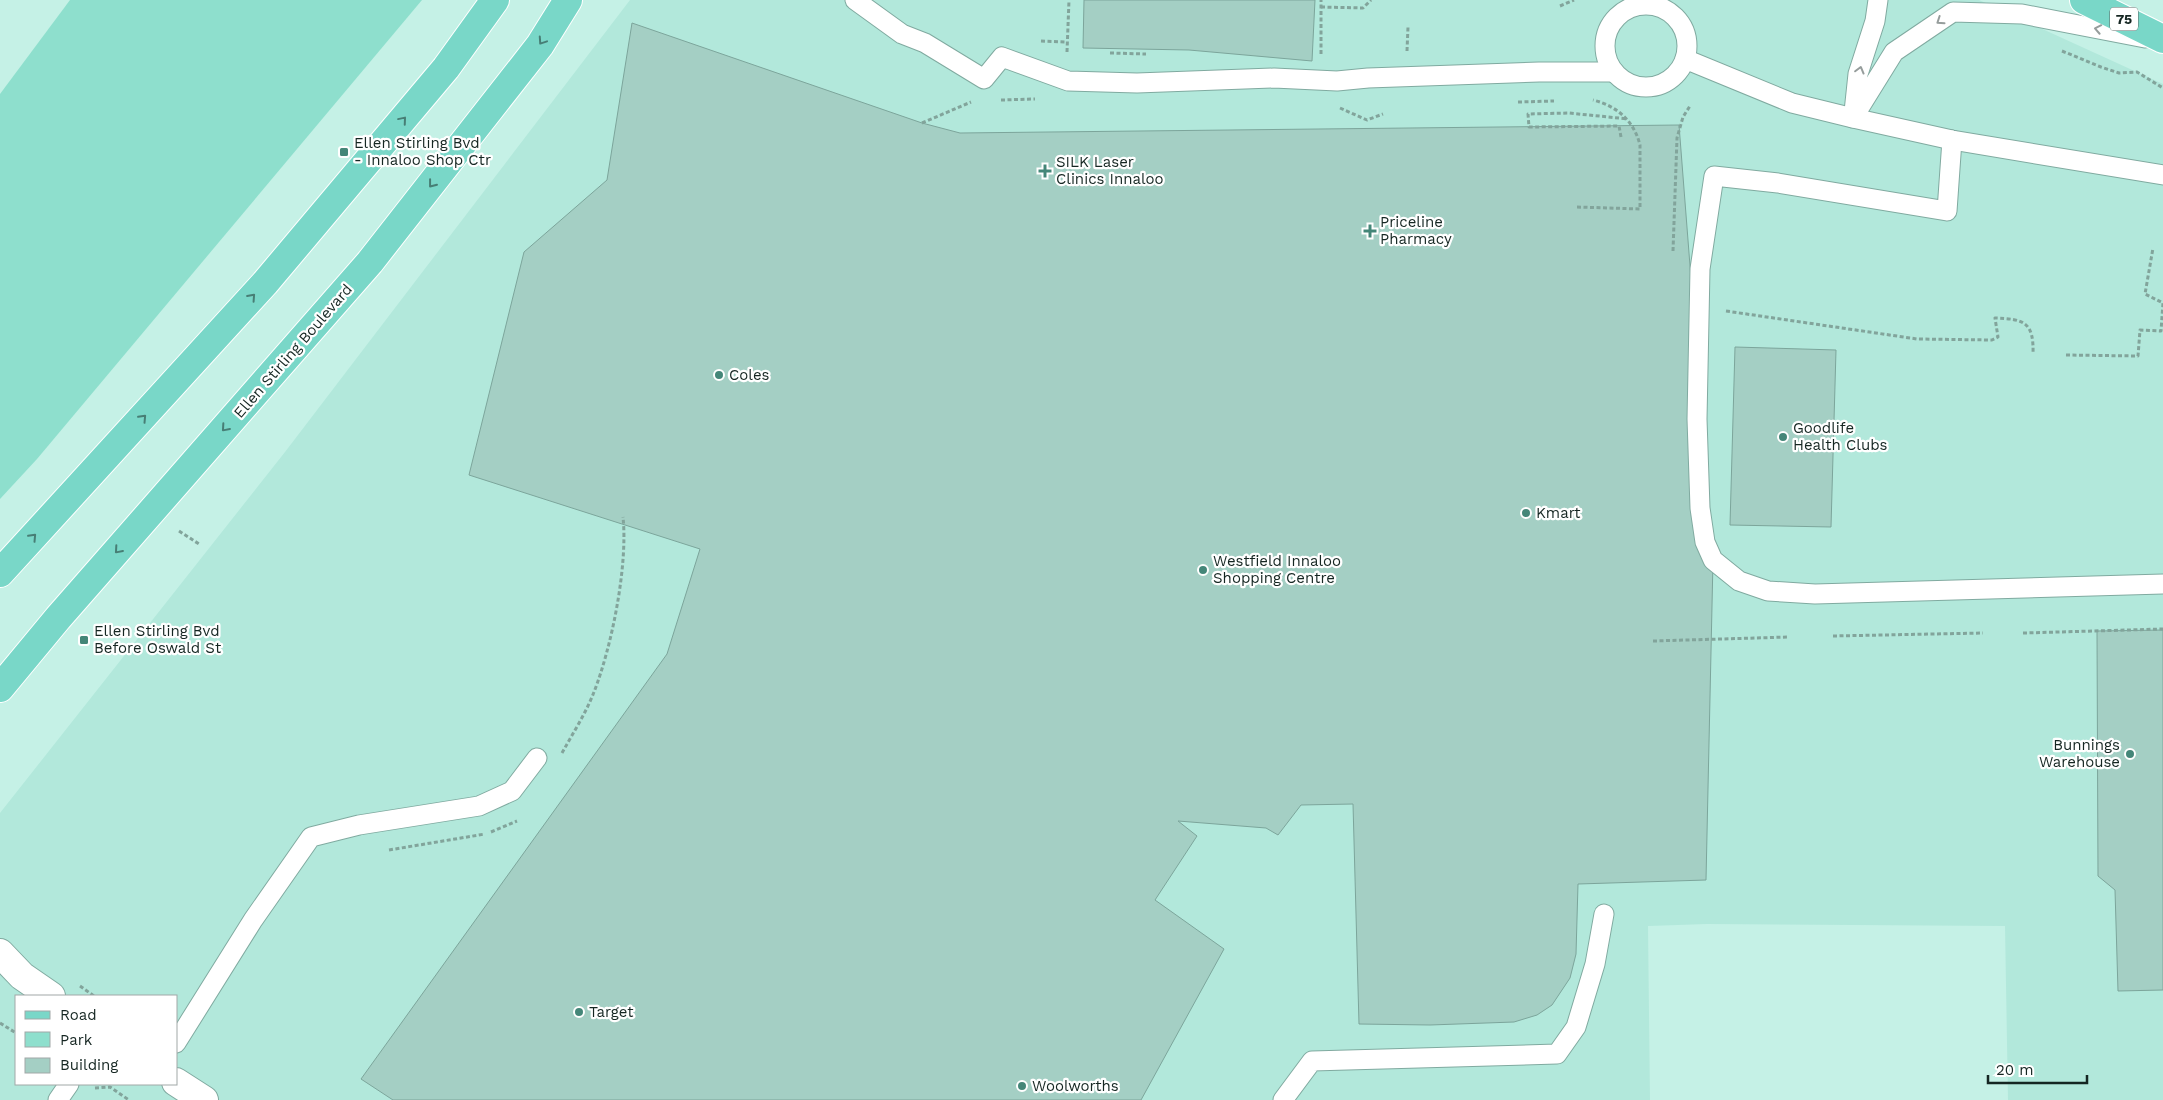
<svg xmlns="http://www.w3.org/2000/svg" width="2163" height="1100" font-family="'Work Sans',sans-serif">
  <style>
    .built { fill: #b2e8db; fill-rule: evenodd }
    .green { fill: #8edfcd }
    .building { fill: #a4cfc4; stroke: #7ca59b }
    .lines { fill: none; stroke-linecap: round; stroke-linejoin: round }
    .service-casing { stroke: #80aaa0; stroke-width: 21 }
    .minor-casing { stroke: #80aaa0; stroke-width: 30 }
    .primary-casing { stroke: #fff; stroke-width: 30 }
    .path { stroke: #82a49b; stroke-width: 3; stroke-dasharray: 4 2.5; stroke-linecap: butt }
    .service { stroke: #fff; stroke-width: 19 }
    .minor { stroke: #fff; stroke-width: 28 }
    .primary { stroke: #79d7c8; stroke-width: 28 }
    .oneway { stroke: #969d9c }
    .oneway2 { stroke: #477e75 }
    .poi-dot { fill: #448678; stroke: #fff; stroke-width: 2 }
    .labels { text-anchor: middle; stroke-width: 4.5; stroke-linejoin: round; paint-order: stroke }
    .shield { fill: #fff; stroke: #5b6764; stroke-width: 1 }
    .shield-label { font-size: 14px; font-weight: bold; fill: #152622 }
    .poi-label { font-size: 15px; fill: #152622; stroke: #fff; text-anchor: start }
    .street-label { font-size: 15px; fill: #152622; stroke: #fff }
  </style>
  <rect width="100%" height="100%" fill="#c5f1e6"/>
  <path class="built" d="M 630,0 L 1979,0 L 2163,84 L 2163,1100 L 2008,1100 L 2005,926 L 1707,924 L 1648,926 L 1650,1100 L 0,1100 L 0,813 L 285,452 ZM 16,996 L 176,996 L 176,1084 L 16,1084 Z"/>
  <path class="green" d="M 70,0 L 422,0 L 37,459 L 0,499 L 0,94 Z"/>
  <g class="building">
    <path d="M 1084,0 L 1315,0 L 1312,61 L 1189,50 L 1083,48 Z"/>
    <path d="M 632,23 L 922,123 L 960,133 L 1679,125 L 1713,560 L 1706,880 L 1578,884 L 1576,954 L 1570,978 L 1552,1005 L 1537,1015 L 1514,1022 L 1430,1025 L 1359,1024 L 1353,804 L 1301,805 L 1278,835 L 1266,828 L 1178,821 L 1197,836 L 1155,900 L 1224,949 L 1141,1100 L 393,1100 L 361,1079 L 667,654 L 700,549 L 469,475 L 524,252 L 607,180 Z"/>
    <path d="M 1735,347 L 1836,350 L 1831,527 L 1730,525 Z"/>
    <path d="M 2163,630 L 2163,990 L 2118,991 L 2115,890 L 2098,876 L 2097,631 Z"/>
  </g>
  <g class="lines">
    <defs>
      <g id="service">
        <path d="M 855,0 L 902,34 L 925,43 L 984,79 L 1002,57 L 1068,81 L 1137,83 L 1274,78 L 1337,81 L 1368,78 L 1539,72 L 1614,72"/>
        <circle cx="1646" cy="46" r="41"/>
        <path d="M 1685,59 L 1792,103 L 1853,118 L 1952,140 L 2163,175"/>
        <path d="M 1854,112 L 1858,74 L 1875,21 L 1878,0"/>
        <path d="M 1853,118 L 1894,52 L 1953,12 L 2022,14 L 2145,38"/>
        <path d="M 1952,140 L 1947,211 L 1778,183 L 1714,176 L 1700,269 L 1697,419 L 1700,508 L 1705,542 L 1713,560 L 1739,581 L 1768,591 L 1815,594 L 2163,584"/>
        <path d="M 176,1043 L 253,920 L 311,837 L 359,825 L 479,806 L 512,791 L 537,758"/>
        <path d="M 58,1100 L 69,1084"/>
        <path d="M 1283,1100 L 1312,1061 L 1557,1054 L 1576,1027 L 1595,964 L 1604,914"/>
      </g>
      <g id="minor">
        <path d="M 0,953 L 22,976 L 51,996"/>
        <path d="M 176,1082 L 204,1100"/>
      </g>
      <g id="primary">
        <path d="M 2084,0 L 2163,39"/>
        <path d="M 0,573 L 265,283 L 446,68 L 495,0"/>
        <path d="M 0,688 L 58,618 L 370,262 L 540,45 L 568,0"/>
      </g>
    </defs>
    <use href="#service" class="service-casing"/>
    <use href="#minor" class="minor-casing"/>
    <use href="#primary" class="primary-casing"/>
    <g class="path">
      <path d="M 1560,6 L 1574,0"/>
      <path d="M 1321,7 L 1363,8 L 1371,0"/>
      <path d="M 1041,41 L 1067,42"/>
      <path d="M 1407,51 L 1408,27"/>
      <path d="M 2062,51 L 2101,67 L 2119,73 L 2137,72 L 2163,88"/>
      <path d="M 1067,52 L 1069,0"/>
      <path d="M 1110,53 L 1146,54"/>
      <path d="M 1321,54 L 1321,0"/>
      <path d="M 1001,100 L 1035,99"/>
      <path d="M 1518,102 L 1554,101"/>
      <path d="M 1340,108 L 1367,120 L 1383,114"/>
      <path d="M 922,123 L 971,102"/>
      <path d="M 1621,137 L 1619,126 L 1529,127 L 1528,114 L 1569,113 L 1628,119"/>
      <path d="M 1577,207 L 1640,209 L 1640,145 C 1634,121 1617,106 1593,100"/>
      <path d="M 1673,251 L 1677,138 L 1683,117 L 1690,106"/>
      <path d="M 1726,311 L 1917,339 L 1992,340 L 1998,337 L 1995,318 C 2024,319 2034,322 2033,354"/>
      <path d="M 2066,355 L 2138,356 L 2140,330 L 2161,331 L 2163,303 L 2145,294 L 2153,248"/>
      <path d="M 179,531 L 199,544"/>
      <path d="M 2023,633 L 2163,629"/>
      <path d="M 1833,636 L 1983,633"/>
      <path d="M 1653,641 L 1789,637"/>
      <path d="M 562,753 C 573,733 586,713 594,692 C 612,646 628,565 623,517"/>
      <path d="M 491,832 L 517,821"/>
      <path d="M 389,850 L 485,834"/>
      <path d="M 80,986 L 94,996"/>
      <path d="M 0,1023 L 16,1033"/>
      <path d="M 95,1088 L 110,1087 L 129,1100"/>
    </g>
    <use href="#service" class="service"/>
    <use href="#minor" class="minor"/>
    <use href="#primary" class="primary"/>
  </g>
  <defs><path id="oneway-chevron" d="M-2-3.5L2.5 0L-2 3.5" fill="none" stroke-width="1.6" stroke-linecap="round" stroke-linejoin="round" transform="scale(1.25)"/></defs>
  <g class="oneway">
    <use href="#oneway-chevron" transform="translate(1940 21) rotate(146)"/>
    <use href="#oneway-chevron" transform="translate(2098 29) rotate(-169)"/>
    <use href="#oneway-chevron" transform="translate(1860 70) rotate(-75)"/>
  </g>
  <g class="oneway2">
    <use href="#oneway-chevron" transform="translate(542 41) rotate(124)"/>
    <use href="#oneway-chevron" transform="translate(403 120) rotate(-50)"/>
    <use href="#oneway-chevron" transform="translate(432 184) rotate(128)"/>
    <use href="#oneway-chevron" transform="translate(252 297) rotate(-48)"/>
    <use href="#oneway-chevron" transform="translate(143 418) rotate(-47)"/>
    <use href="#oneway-chevron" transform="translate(225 428) rotate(131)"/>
    <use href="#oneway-chevron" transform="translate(33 537) rotate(-47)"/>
    <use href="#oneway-chevron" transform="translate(118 550) rotate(131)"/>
  </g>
  <g class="poi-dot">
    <rect x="339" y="147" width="10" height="10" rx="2.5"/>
    <path d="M1042.5 163.5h5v5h5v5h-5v5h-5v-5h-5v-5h5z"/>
    <path d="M1367.5 223.5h5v5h5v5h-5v5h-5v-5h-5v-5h5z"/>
    <circle cx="719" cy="375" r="5"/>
    <circle cx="1783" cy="437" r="5"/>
    <circle cx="1526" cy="513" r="5"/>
    <circle cx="1203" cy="570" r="5"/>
    <rect x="79" y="635" width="10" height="10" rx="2.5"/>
    <circle cx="2130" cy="754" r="5"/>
    <circle cx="579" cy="1012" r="5"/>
    <circle cx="1022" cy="1086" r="5"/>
  </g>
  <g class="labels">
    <rect class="shield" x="2110" y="7.5" width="28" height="23" rx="4"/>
    <g class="shield-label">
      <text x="2124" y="24">75</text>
    </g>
    <g class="poi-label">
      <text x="354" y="148">Ellen Stirling Bvd<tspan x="354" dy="17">- Innaloo Shop Ctr</tspan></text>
      <text x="1056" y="167">SILK Laser<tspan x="1056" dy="17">Clinics Innaloo</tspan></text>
      <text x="1380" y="227">Priceline<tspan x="1380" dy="17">Pharmacy</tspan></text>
      <text x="729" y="380">Coles</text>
      <text x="1793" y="433">Goodlife<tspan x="1793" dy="17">Health Clubs</tspan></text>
      <text x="1536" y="518">Kmart</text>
      <text x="1213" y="566">Westfield Innaloo<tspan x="1213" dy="17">Shopping Centre</tspan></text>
      <text x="94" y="636">Ellen Stirling Bvd<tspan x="94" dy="17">Before Oswald St</tspan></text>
      <text x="2120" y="750" text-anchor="end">Bunnings<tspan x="2120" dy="17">Warehouse</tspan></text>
      <text x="589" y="1017">Target</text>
      <text x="1032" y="1091">Woolworths</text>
    </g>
    <g class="street-label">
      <text transform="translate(293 351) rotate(-49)" y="5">Ellen Stirling Boulevard</text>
    </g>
  </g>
  <rect x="15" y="995" width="162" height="90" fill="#ffffff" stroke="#a1a8a7"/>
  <rect x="25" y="1011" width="25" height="8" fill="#79d7c8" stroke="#a1a8a7"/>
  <text x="60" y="1020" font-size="15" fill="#152622">Road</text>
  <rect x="25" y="1032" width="25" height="15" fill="#8edfcd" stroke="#a1a8a7"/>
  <text x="60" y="1045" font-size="15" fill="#152622">Park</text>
  <rect x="25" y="1058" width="25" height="15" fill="#a4cfc4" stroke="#a1a8a7"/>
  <text x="60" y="1070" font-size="15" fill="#152622">Building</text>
  <path d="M1988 1075v8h99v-8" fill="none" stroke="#152622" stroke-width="2.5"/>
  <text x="1996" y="1075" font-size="15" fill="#152622" stroke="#ffffff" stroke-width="4" paint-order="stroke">20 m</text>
</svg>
